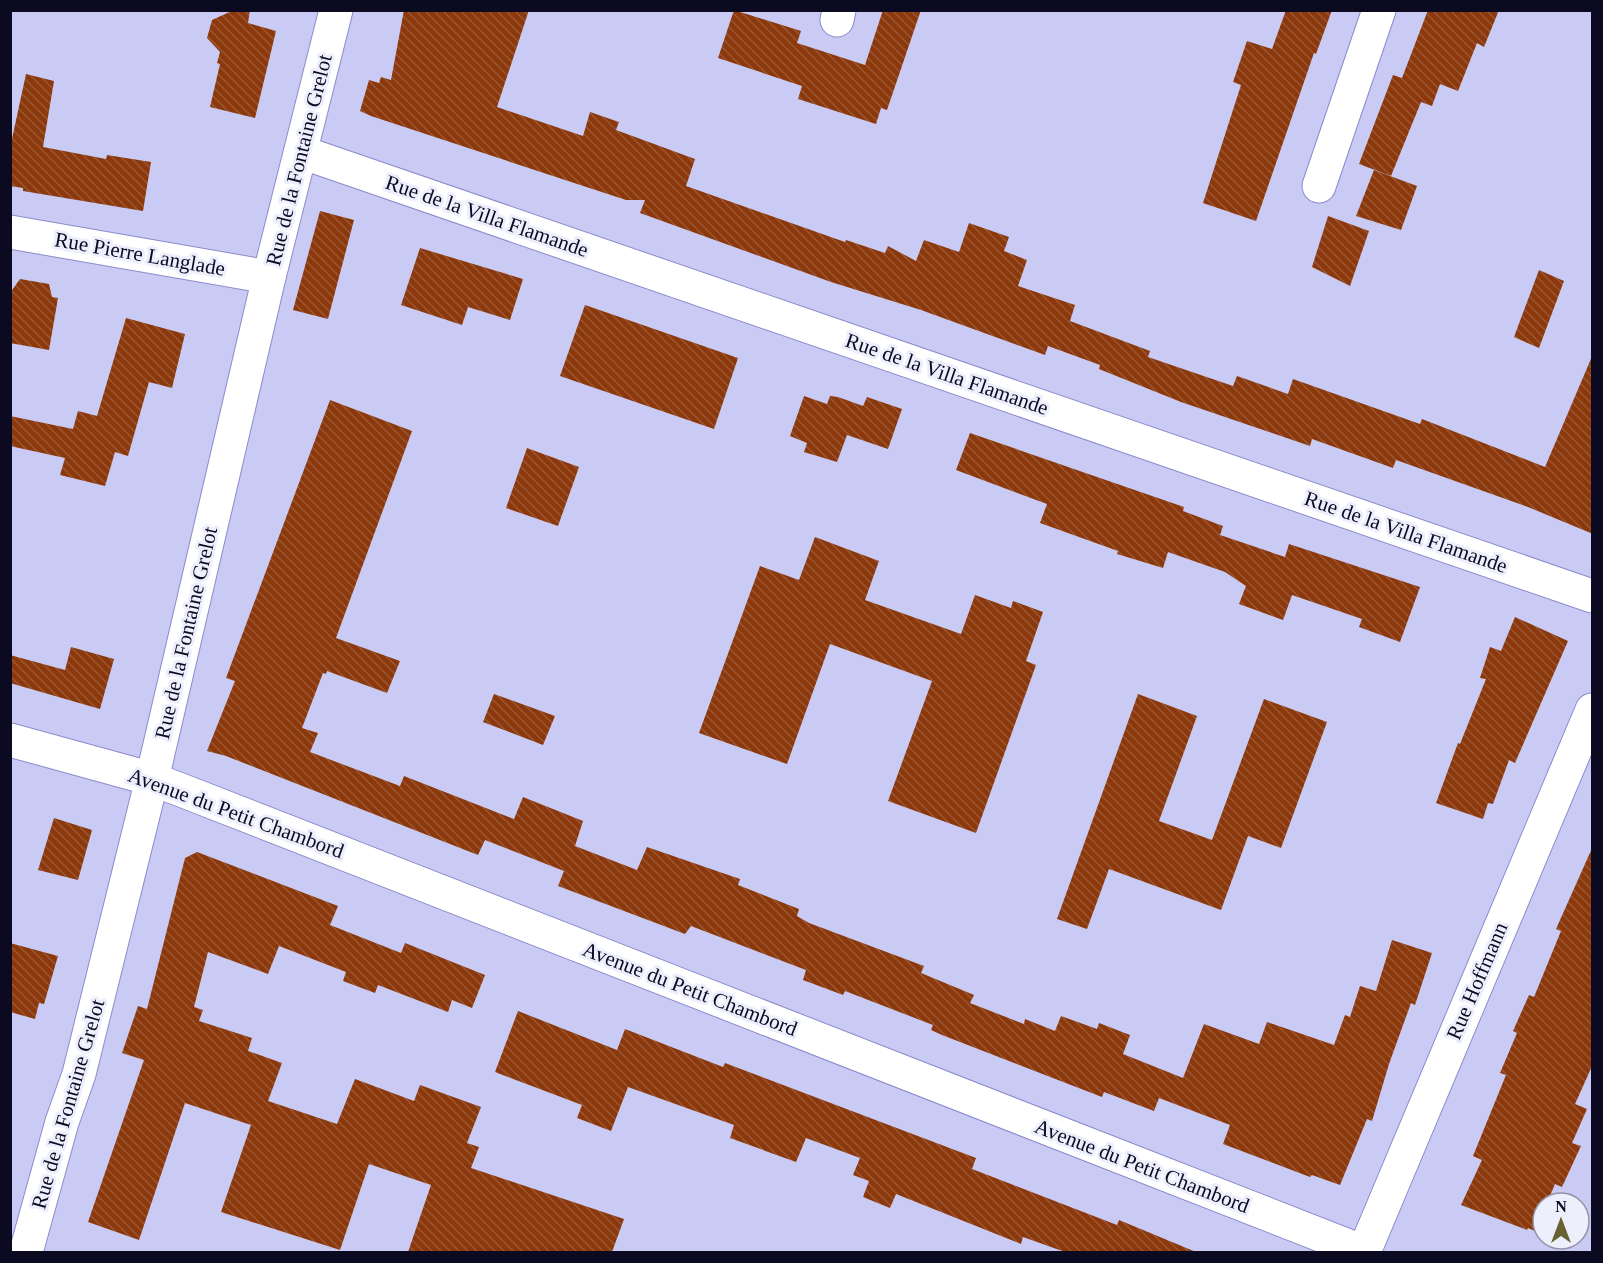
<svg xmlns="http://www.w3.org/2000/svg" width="1603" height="1263" font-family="Georgia,serif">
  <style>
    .building { fill: url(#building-back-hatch) }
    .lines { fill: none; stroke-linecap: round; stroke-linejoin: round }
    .street-casing { stroke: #8b8bcb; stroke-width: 35 }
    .street { stroke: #fff; stroke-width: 33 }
    .labels { text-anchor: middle; stroke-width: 6; stroke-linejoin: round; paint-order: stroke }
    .street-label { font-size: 21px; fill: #0c0a21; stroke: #eeeffd }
  </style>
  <defs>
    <pattern id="building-back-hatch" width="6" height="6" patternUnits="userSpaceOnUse" patternTransform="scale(1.5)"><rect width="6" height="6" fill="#8c380b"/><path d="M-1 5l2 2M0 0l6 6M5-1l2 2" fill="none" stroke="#965837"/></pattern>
  </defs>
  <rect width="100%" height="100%" fill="#cacbf4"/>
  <g class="building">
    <path d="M 234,10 L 250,10 L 248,23 L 276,31 L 255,118 L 210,107 L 220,64 L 217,63 L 220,52 L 207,38 L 212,20 Z"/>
    <path d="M 404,10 L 529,10 L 497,107 L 583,136 L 590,112 L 619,122 L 616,130 L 695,159 L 686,186 L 845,242 L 846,240 L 885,253 L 888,246 L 916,261 L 924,240 L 959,252 L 969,223 L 1009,237 L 1004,251 L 1027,260 L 1018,286 L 1075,305 L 1070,321 L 1150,351 L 1148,357 L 1233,386 L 1237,376 L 1288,394 L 1293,379 L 1420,424 L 1422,419 L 1545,467 L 1593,354 L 1593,534 L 1528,507 L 1396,460 L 1393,468 L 1312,439 L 1310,446 L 1181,402 L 1099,369 L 1100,365 L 1048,346 L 1045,355 L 921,310 L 831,282 L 640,213 L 645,200 L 626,200 L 371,116 L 360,111 L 369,80 L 379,83 L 381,77 L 391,80 Z"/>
    <path d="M 734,10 L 801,31 L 797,43 L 865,65 L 883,10 L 921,10 L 887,110 L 881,108 L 876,124 L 798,99 L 802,86 L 718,58 Z"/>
    <path d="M 1286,10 L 1332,10 L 1316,54 L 1314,53 L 1256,221 L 1203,203 L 1241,85 L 1233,82 L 1247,41 L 1272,49 Z"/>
    <path d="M 1428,10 L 1499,10 L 1484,47 L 1477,43 L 1458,91 L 1440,84 L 1432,106 L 1421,102 L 1391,176 L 1359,164 L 1393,75 L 1402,78 Z"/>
    <path d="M 26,74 L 54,81 L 43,147 L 106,159 L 107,155 L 151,162 L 143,211 L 23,191 L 23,188 L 10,186 L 10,148 Z"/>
    <path d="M 1374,170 L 1417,186 L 1401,230 L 1356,216 Z"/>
    <path d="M 320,211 L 354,220 L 328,319 L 293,310 Z"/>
    <path d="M 1328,216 L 1369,231 L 1350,286 L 1312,267 Z"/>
    <path d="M 420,248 L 523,279 L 510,320 L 468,307 L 462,325 L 401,305 Z"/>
    <path d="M 1539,270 L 1564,281 L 1539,348 L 1514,337 Z"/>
    <path d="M 20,279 L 49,284 L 52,297 L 58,298 L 49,350 L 10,343 L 10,293 Z"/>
    <path d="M 585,305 L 738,358 L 714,429 L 560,376 Z"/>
    <path d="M 126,318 L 185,334 L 172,388 L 149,382 L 128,456 L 115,452 L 105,486 L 60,475 L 65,458 L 10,446 L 10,416 L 73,429 L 78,411 L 97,416 Z"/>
    <path d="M 804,396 L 827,404 L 830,396 L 838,397 L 863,406 L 867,397 L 902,409 L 888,449 L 847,435 L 837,462 L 804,452 L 807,443 L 790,436 Z"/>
    <path d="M 330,400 L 412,431 L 336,638 L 400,661 L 387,693 L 327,671 L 326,674 L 323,673 L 302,728 L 318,733 L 310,752 L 400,786 L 404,776 L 514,819 L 523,797 L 583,821 L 575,846 L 637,870 L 647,847 L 740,879 L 738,885 L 799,909 L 797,916 L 809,923 L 924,966 L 921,973 L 974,995 L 970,1003 L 1024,1024 L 1025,1019 L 1055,1031 L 1061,1016 L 1097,1029 L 1099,1023 L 1130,1035 L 1123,1054 L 1183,1078 L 1204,1024 L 1259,1044 L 1267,1022 L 1334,1045 L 1345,1015 L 1350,1017 L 1360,986 L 1376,991 L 1392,940 L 1432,953 L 1415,1005 L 1411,1003 L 1389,1064 L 1372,1121 L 1367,1119 L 1340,1185 L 1312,1175 L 1310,1177 L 1223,1144 L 1230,1125 L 1159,1098 L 1154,1111 L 1104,1092 L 1102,1097 L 942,1035 L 931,1030 L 933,1025 L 845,991 L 843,995 L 803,980 L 806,970 L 691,926 L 685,934 L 558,886 L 564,871 L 485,840 L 478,855 L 226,756 L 207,751 L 235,681 L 226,678 Z"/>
    <path d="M 970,433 L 1184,507 L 1183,511 L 1223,526 L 1220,535 L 1285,557 L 1289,544 L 1420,587 L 1400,642 L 1359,627 L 1362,619 L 1292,595 L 1283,620 L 1239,604 L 1246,586 L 1225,572 L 1168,552 L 1163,568 L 1117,554 L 1118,551 L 1040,523 L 1047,504 L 956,470 Z"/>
    <path d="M 527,448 L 579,467 L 558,526 L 506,508 Z"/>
    <path d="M 815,537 L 879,561 L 865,600 L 961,634 L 975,595 L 1011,608 L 1013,601 L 1043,612 L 1026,661 L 1036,665 L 976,833 L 888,801 L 932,681 L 830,644 L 787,764 L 699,733 L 760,566 L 799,580 Z"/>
    <path d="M 1515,617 L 1568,641 L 1515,763 L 1509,760 L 1493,804 L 1488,803 L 1483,819 L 1436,803 L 1458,743 L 1460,744 L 1486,679 L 1480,678 L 1490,647 L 1501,651 Z"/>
    <path d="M 71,647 L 114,659 L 100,709 L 10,683 L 10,655 L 65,670 Z"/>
    <path d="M 494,694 L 555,716 L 543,745 L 483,722 Z"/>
    <path d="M 1138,694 L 1197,716 L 1159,821 L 1212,840 L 1264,699 L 1327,722 L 1281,848 L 1248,836 L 1221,910 L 1109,869 L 1087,929 L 1057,919 Z"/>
    <path d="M 54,818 L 92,830 L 78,880 L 38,870 Z"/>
    <path d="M 1593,846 L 1593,1064 L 1575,1104 L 1587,1109 L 1572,1143 L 1581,1146 L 1562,1187 L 1555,1184 L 1547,1203 L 1543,1203 L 1543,1212 L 1535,1231 L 1528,1228 L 1527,1230 L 1461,1205 L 1482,1160 L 1473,1156 L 1506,1075 L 1500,1073 L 1517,1033 L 1513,1031 L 1529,995 L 1534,997 L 1561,931 L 1556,929 Z"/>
    <path d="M 197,852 L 338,906 L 330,925 L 401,953 L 405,943 L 485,975 L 472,1008 L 452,1000 L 448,1012 L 378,985 L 375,993 L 343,981 L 346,972 L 279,946 L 268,974 L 208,952 L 194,1007 L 203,1010 L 199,1021 L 252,1038 L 248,1051 L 282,1063 L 268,1101 L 337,1124 L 355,1079 L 414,1101 L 420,1085 L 481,1107 L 467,1143 L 479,1147 L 471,1168 L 624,1219 L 612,1252 L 408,1252 L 431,1185 L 369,1164 L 340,1250 L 221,1212 L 251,1125 L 185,1103 L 139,1240 L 88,1222 L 144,1060 L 122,1053 L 138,1006 L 147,1009 L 185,858 Z"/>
    <path d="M 10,943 L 58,956 L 44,1004 L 39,1003 L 35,1019 L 10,1012 Z"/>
    <path d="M 518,1011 L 617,1050 L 625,1029 L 723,1067 L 725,1063 L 976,1158 L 972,1169 L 1117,1225 L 1119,1220 L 1196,1252 L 1065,1252 L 1023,1237 L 1021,1244 L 896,1194 L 890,1208 L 863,1197 L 869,1181 L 853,1175 L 860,1158 L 806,1138 L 796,1162 L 730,1138 L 734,1125 L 628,1087 L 611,1131 L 577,1118 L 582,1105 L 495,1072 Z"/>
  </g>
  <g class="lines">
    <defs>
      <g id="street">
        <path d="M 837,20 L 839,10"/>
        <path d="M 301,152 L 1592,596"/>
        <path d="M 1319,186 L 1379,10"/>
        <path d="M 10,232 L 269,277"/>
        <path d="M 10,740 L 152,779 L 181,790 L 1364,1252"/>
        <path d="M 26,1252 L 62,1122 L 79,1074 L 152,779 L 269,277 L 336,10"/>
        <path d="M 1364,1252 L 1592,710"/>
      </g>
    </defs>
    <use href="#street" class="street-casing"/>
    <use href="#street" class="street"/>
  </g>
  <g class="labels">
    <g class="street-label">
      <text transform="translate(299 160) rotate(-76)" y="7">Rue de la Fontaine Grelot</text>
      <text transform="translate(487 216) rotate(19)" y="7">Rue de la Villa Flamande</text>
      <text transform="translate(140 254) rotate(10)" y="7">Rue Pierre Langlade</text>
      <text transform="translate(947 374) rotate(19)" y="7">Rue de la Villa Flamande</text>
      <text transform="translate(1406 532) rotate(19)" y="7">Rue de la Villa Flamande</text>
      <text transform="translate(186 633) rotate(-77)" y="7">Rue de la Fontaine Grelot</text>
      <text transform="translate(236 813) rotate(20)" y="7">Avenue du Petit Chambord</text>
      <text transform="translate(1477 981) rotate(-67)" y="7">Rue Hoffmann</text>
      <text transform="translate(690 989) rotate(21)" y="7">Avenue du Petit Chambord</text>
      <text transform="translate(68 1104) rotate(-74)" y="7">Rue de la Fontaine Grelot</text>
      <text transform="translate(1142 1166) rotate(21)" y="7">Avenue du Petit Chambord</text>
    </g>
  </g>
  <rect width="1603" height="1263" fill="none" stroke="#0c0a21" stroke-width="24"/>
  <g transform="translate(1561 1221)"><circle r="28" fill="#eeeffd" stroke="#9493a5" stroke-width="1.5"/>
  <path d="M0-4.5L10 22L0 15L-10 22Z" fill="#67622f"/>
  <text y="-9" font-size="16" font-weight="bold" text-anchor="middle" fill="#0c0a21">N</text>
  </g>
</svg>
